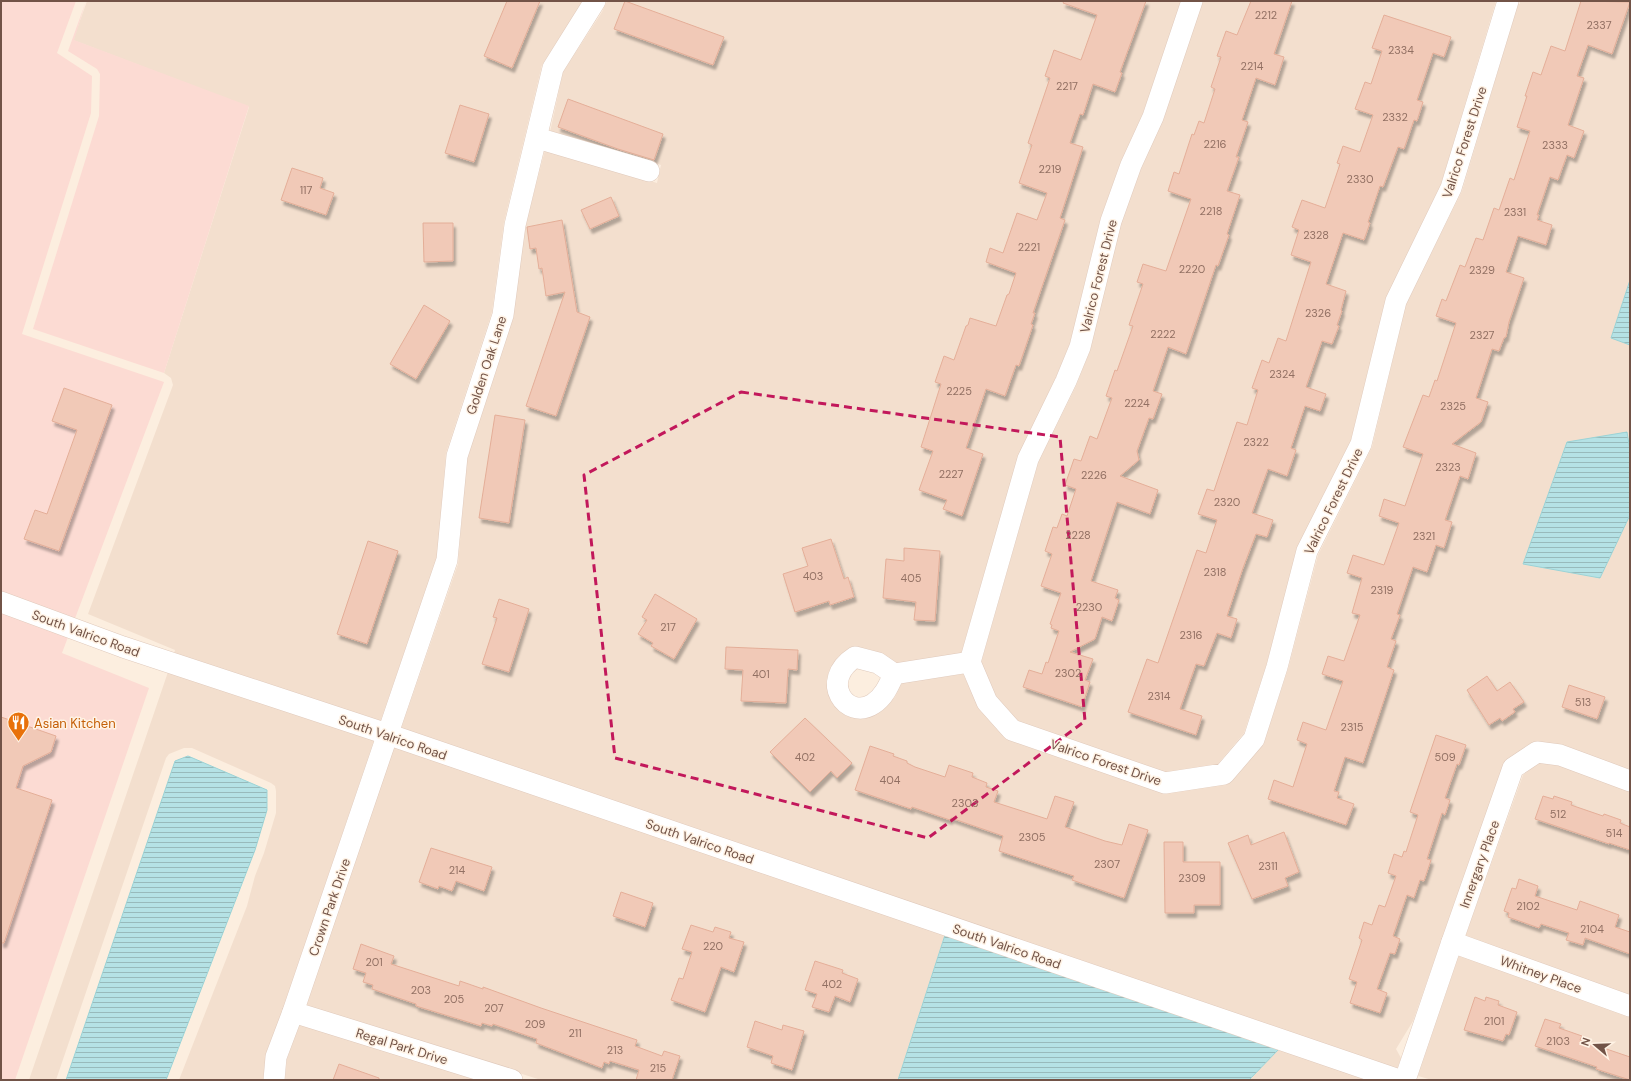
<svg xmlns="http://www.w3.org/2000/svg" width="1631" height="1081" font-family="'DM Sans',sans-serif">
  <style>
    .residential { fill: #f3dfce }
    .commercial { fill: #fcdbd3 }
    .water { fill: url(#water-rules); stroke: #9bd3d6 }
    .building { fill: #f1c9b7; stroke: #e4ae98; filter: url(#shadow) }
    .lines { fill: none; stroke-linecap: round; stroke-linejoin: round }
    .minor-casing { stroke: #e0cabc; stroke-width: 22 }
    .minor { stroke: #fff; stroke-width: 21 }
    .marked { fill: none; stroke: #c2185b; stroke-width: 3; stroke-dasharray: 8 5; stroke-linejoin: round }
    .labels { text-anchor: middle; stroke-width: 3; stroke-linejoin: round; paint-order: stroke }
    .number-label { font-size: 11px; fill: #927063 }
    .street-label { font-size: 13px; fill: #725347; stroke: #fff3e5 }
    .food-label { font-size: 13px; fill: #c56008; stroke: #fff3e5; text-anchor: start }
  </style>
  <defs>
    <pattern id="water-rules" width="6" height="5" patternUnits="userSpaceOnUse"><rect width="6" height="5" fill="#b5e2e5"/><path d="M0 2.5h6" fill="none" stroke="#98babb"/></pattern>
    <filter id="shadow"><feDropShadow dx="2.5" dy="4.5" stdDeviation="1" flood-color="#0004"/></filter>
  </defs>
  <rect width="100%" height="100%" fill="#fceedf"/>
  <g class="residential">
    <path d="M 87,1 L 583,1 L 542,65 L 504,222 L 492,312 L 446,453 L 437,558 L 380,722 L 174,654 L 175,650 L 88,614 L 173,385 L 171,378 L 164,373 L 249,107 L 73,40 Z"/>
    <path d="M 607,1 L 1181,1 L 1143,113 L 1121,161 L 1101,217 L 1070,343 L 1056,377 L 1018,456 L 961,654 L 896,664 L 884,655 L 869,649 L 856,648 L 849,649 L 838,657 L 829,671 L 826,682 L 831,700 L 839,709 L 869,716 L 879,713 L 887,706 L 895,697 L 902,683 L 963,674 L 979,708 L 1162,792 L 1263,745 L 1288,669 L 1318,555 L 1372,447 L 1406,304 L 1462,191 L 1518,4 L 1520,4 L 1520,1 L 1630,1 L 1630,280 L 1611,338 L 1630,345 L 1630,450 L 1627,433 L 1523,563 L 1600,578 L 1630,515 L 1630,771 L 1562,746 L 1503,765 L 1413,1021 L 1396,1049 L 1401,1058 L 1397,1069 L 401,729 L 458,564 L 467,459 L 513,318 L 525,227 L 545,150 L 657,183 L 661,165 L 550,132 L 563,72 L 602,12 Z"/>
    <path d="M 1203,1 L 1496,1 L 1441,184 L 1386,298 L 1351,440 L 1297,548 L 1267,663 L 1244,733 L 1217,765 L 1166,773 L 1018,722 L 996,697 L 981,663 L 1038,463 L 1076,386 L 1090,351 L 1121,224 L 1141,169 L 1163,120 Z"/>
    <path d="M 168,672 L 374,740 L 283,1009 L 266,1053 L 263,1080 L 179,1080 L 247,906 L 255,876 L 264,853 L 276,813 L 276,791 L 275,786 L 271,783 L 192,748 L 184,748 L 169,754 L 166,758 L 56,1080 L 29,1080 Z"/>
    <path d="M 394,747 L 945,935 L 898,1080 L 541,1080 L 306,1006 Z"/>
    <path d="M 1540,762 L 1558,765 L 1630,791 L 1630,996 L 1465,937 L 1523,775 Z"/>
    <path d="M 1459,955 L 1630,1016 L 1630,1080 L 1432,1080 L 1418,1076 Z"/>
    <path d="M 300,1024 L 479,1080 L 285,1080 L 287,1059 Z"/>
    <path d="M 1279,1049 L 1369,1080 L 1249,1080 Z"/>
  </g>
  <g class="commercial">
    <path d="M 1,1 L 76,1 L 57,53 L 92,76 L 91,113 L 22,334 L 164,382 L 62,653 L 149,688 L 15,1080 L 1,1080 Z"/>
    <path d="M 86,1 L 74,40 L 249,106 L 164,373 L 33,329 L 99,116 L 100,74 L 97,69 L 68,51 Z"/>
  </g>
  <g class="water">
    <path d="M 1630,280 L 1630,345 L 1611,338 Z"/>
    <path d="M 1627,432 L 1630,450 L 1630,515 L 1600,578 L 1523,564 L 1567,442 Z"/>
    <path d="M 188,756 L 267,790 L 267,810 L 255,850 L 166,1080 L 66,1080 L 175,761 Z"/>
    <path d="M 945,935 L 1279,1049 L 1249,1080 L 898,1080 Z"/>
  </g>
  <g class="building">
    <path d="M 507,1 L 540,1 L 512,68 L 484,56 Z"/>
    <path d="M 625,1 L 724,37 L 713,65 L 614,29 Z"/>
    <path d="M 1064,1 L 1146,1 L 1120,72 L 1122,73 L 1115,92 L 1093,84 L 1083,115 L 1080,114 L 1070,143 L 1083,147 L 1060,218 L 1065,220 L 1033,313 L 1035,313 L 1031,324 L 1033,325 L 1019,366 L 1016,365 L 1005,396 L 986,389 L 966,448 L 983,454 L 962,516 L 943,509 L 947,500 L 919,490 L 933,451 L 921,447 L 941,384 L 935,382 L 944,356 L 954,360 L 966,326 L 968,325 L 970,318 L 996,326 L 1007,295 L 1009,294 L 1016,273 L 986,262 L 990,248 L 1003,253 L 1017,213 L 1037,220 L 1047,193 L 1019,183 L 1032,145 L 1028,143 L 1050,78 L 1045,76 L 1054,50 L 1081,60 L 1097,15 L 1063,3 Z"/>
    <path d="M 1251,1 L 1292,1 L 1274,54 L 1284,57 L 1275,85 L 1256,78 L 1242,120 L 1248,122 L 1236,157 L 1239,157 L 1227,191 L 1240,195 L 1227,234 L 1229,235 L 1218,266 L 1216,265 L 1186,354 L 1168,347 L 1153,391 L 1162,394 L 1153,419 L 1149,418 L 1137,451 L 1139,460 L 1120,476 L 1158,490 L 1150,514 L 1117,502 L 1091,581 L 1118,590 L 1115,598 L 1119,600 L 1112,621 L 1102,617 L 1095,639 L 1070,652 L 1093,659 L 1085,680 L 1090,682 L 1082,707 L 1023,687 L 1029,670 L 1042,674 L 1046,662 L 1048,663 L 1059,631 L 1051,628 L 1052,625 L 1050,624 L 1061,593 L 1041,586 L 1052,554 L 1045,551 L 1053,527 L 1057,528 L 1062,514 L 1067,516 L 1076,489 L 1065,485 L 1074,459 L 1081,461 L 1090,436 L 1097,439 L 1112,398 L 1106,396 L 1115,370 L 1117,371 L 1133,326 L 1129,325 L 1143,284 L 1137,282 L 1143,264 L 1166,271 L 1191,199 L 1168,191 L 1174,172 L 1179,174 L 1192,134 L 1194,135 L 1199,121 L 1204,123 L 1215,89 L 1211,87 L 1221,57 L 1217,56 L 1226,31 L 1237,35 Z"/>
    <path d="M 1581,1 L 1630,2 L 1612,54 L 1588,45 L 1577,76 L 1584,78 L 1568,125 L 1584,131 L 1574,158 L 1567,155 L 1558,180 L 1550,177 L 1537,215 L 1539,215 L 1537,220 L 1552,225 L 1546,245 L 1518,236 L 1506,272 L 1524,278 L 1509,322 L 1506,337 L 1504,338 L 1499,351 L 1492,349 L 1476,398 L 1488,402 L 1481,422 L 1452,444 L 1476,453 L 1468,479 L 1460,476 L 1445,520 L 1452,522 L 1444,548 L 1436,545 L 1427,572 L 1413,567 L 1397,614 L 1400,615 L 1391,639 L 1396,641 L 1387,667 L 1394,670 L 1363,763 L 1345,757 L 1334,791 L 1339,792 L 1337,798 L 1354,804 L 1346,825 L 1268,799 L 1274,780 L 1293,787 L 1307,744 L 1297,740 L 1303,722 L 1326,730 L 1343,681 L 1322,674 L 1328,656 L 1344,661 L 1360,615 L 1352,613 L 1362,578 L 1347,573 L 1353,555 L 1384,565 L 1399,523 L 1379,516 L 1384,499 L 1405,506 L 1423,454 L 1403,447 L 1423,395 L 1429,397 L 1435,380 L 1437,381 L 1456,323 L 1436,316 L 1442,299 L 1446,301 L 1460,265 L 1465,267 L 1476,238 L 1483,240 L 1494,208 L 1499,210 L 1510,178 L 1514,180 L 1530,131 L 1517,127 L 1527,96 L 1525,96 L 1533,72 L 1541,75 L 1551,46 L 1565,51 Z"/>
    <path d="M 1384,15 L 1451,37 L 1444,57 L 1433,53 L 1417,100 L 1423,102 L 1417,121 L 1414,120 L 1404,149 L 1398,147 L 1383,187 L 1380,186 L 1368,222 L 1370,223 L 1364,240 L 1343,233 L 1326,284 L 1346,291 L 1341,310 L 1342,311 L 1337,325 L 1339,326 L 1332,344 L 1322,341 L 1306,387 L 1326,394 L 1320,411 L 1305,406 L 1291,448 L 1296,450 L 1287,476 L 1268,469 L 1252,513 L 1273,520 L 1267,537 L 1256,534 L 1243,568 L 1227,616 L 1237,619 L 1231,638 L 1217,633 L 1204,666 L 1196,664 L 1180,709 L 1202,716 L 1196,735 L 1128,712 L 1147,659 L 1158,663 L 1197,550 L 1206,553 L 1217,520 L 1198,514 L 1207,489 L 1214,491 L 1237,422 L 1247,425 L 1258,390 L 1252,388 L 1262,360 L 1269,363 L 1278,338 L 1286,341 L 1311,262 L 1291,255 L 1299,230 L 1292,227 L 1302,200 L 1325,208 L 1340,164 L 1337,163 L 1343,146 L 1360,152 L 1373,115 L 1355,109 L 1365,82 L 1371,84 L 1382,51 L 1372,48 Z"/>
    <path d="M 568,99 L 663,134 L 654,160 L 618,149 L 558,127 Z"/>
    <path d="M 460,105 L 489,114 L 474,162 L 445,153 Z"/>
    <path d="M 292,168 L 323,178 L 320,188 L 334,193 L 326,215 L 281,200 Z"/>
    <path d="M 611,197 L 619,216 L 590,229 L 581,210 Z"/>
    <path d="M 562,220 L 577,312 L 590,317 L 556,416 L 526,406 L 565,292 L 546,296 L 542,268 L 539,269 L 536,248 L 530,249 L 527,227 Z"/>
    <path d="M 423,223 L 453,223 L 453,261 L 424,262 Z"/>
    <path d="M 424,305 L 450,321 L 416,379 L 390,364 Z"/>
    <path d="M 64,388 L 112,405 L 59,551 L 24,539 L 35,510 L 47,514 L 77,430 L 52,421 Z"/>
    <path d="M 495,415 L 525,420 L 509,523 L 479,518 Z"/>
    <path d="M 831,539 L 844,579 L 848,577 L 854,597 L 830,605 L 829,601 L 795,612 L 783,574 L 808,566 L 802,548 Z"/>
    <path d="M 368,541 L 398,551 L 367,644 L 337,634 Z"/>
    <path d="M 904,548 L 940,551 L 935,621 L 914,620 L 916,602 L 883,598 L 886,559 L 904,561 Z"/>
    <path d="M 655,594 L 697,619 L 674,659 L 651,646 L 653,643 L 638,634 L 647,620 L 642,617 Z"/>
    <path d="M 499,599 L 529,609 L 509,672 L 482,664 L 497,618 L 493,617 Z"/>
    <path d="M 726,647 L 798,650 L 797,670 L 788,669 L 786,703 L 741,701 L 743,670 L 725,669 Z"/>
    <path d="M 1487,676 L 1497,691 L 1510,682 L 1524,702 L 1513,709 L 1515,712 L 1502,721 L 1500,718 L 1489,725 L 1467,690 Z"/>
    <path d="M 1569,685 L 1605,697 L 1597,719 L 1562,707 Z"/>
    <path d="M 1,717 L 56,736 L 51,752 L 23,766 L 16,788 L 52,800 L 4,943 L 1,943 Z"/>
    <path d="M 805,718 L 852,763 L 837,778 L 831,771 L 810,792 L 770,752 Z"/>
    <path d="M 1436,735 L 1466,745 L 1459,765 L 1457,764 L 1445,798 L 1450,800 L 1445,815 L 1442,813 L 1427,859 L 1431,860 L 1424,881 L 1420,880 L 1414,898 L 1407,895 L 1393,936 L 1400,939 L 1395,954 L 1390,953 L 1377,989 L 1387,993 L 1380,1013 L 1350,1003 L 1357,982 L 1349,979 L 1362,940 L 1359,938 L 1364,922 L 1372,925 L 1379,905 L 1385,907 L 1396,876 L 1388,873 L 1394,854 L 1402,857 L 1404,851 L 1406,852 L 1418,815 L 1410,812 Z"/>
    <path d="M 870,746 L 894,754 L 893,756 L 907,761 L 907,763 L 915,767 L 945,777 L 949,765 L 973,773 L 972,777 L 987,783 L 986,787 L 998,791 L 994,802 L 1047,819 L 1055,796 L 1074,802 L 1065,827 L 1105,841 L 1122,845 L 1129,824 L 1148,830 L 1124,898 L 1072,880 L 1074,876 L 999,851 L 1003,836 L 951,818 L 950,820 L 912,807 L 911,809 L 855,790 Z"/>
    <path d="M 1543,796 L 1553,799 L 1554,796 L 1572,802 L 1571,805 L 1603,816 L 1604,814 L 1621,820 L 1620,823 L 1630,827 L 1630,850 L 1609,843 L 1609,844 L 1535,819 Z"/>
    <path d="M 1284,832 L 1299,872 L 1285,878 L 1288,886 L 1252,899 L 1228,843 L 1248,835 L 1251,845 Z"/>
    <path d="M 1164,842 L 1183,842 L 1183,862 L 1220,862 L 1220,905 L 1194,905 L 1194,913 L 1165,913 Z"/>
    <path d="M 431,848 L 492,867 L 484,891 L 456,881 L 452,891 L 439,886 L 438,889 L 419,882 Z"/>
    <path d="M 1519,879 L 1538,886 L 1535,896 L 1577,910 L 1580,901 L 1619,915 L 1615,927 L 1630,932 L 1630,954 L 1585,938 L 1583,945 L 1566,940 L 1569,933 L 1541,924 L 1539,928 L 1508,917 L 1509,913 L 1504,911 L 1512,888 L 1516,889 Z"/>
    <path d="M 621,892 L 653,903 L 645,927 L 613,916 Z"/>
    <path d="M 691,925 L 713,932 L 715,927 L 731,932 L 729,938 L 744,942 L 734,972 L 721,967 L 705,1012 L 671,1000 L 679,978 L 683,979 L 692,952 L 682,949 Z"/>
    <path d="M 361,944 L 394,956 L 391,964 L 459,986 L 460,981 L 483,989 L 483,987 L 541,1008 L 637,1040 L 635,1046 L 662,1056 L 664,1051 L 680,1056 L 672,1080 L 636,1080 L 639,1070 L 610,1061 L 609,1064 L 604,1062 L 602,1068 L 536,1043 L 537,1039 L 493,1024 L 492,1026 L 482,1023 L 481,1026 L 416,1006 L 416,1004 L 372,989 L 373,985 L 363,982 L 366,973 L 353,969 Z"/>
    <path d="M 815,961 L 843,970 L 842,973 L 858,979 L 850,1002 L 835,996 L 829,1012 L 812,1007 L 817,994 L 805,990 Z"/>
    <path d="M 1475,997 L 1485,1001 L 1486,997 L 1499,1001 L 1498,1005 L 1517,1012 L 1509,1035 L 1506,1034 L 1503,1041 L 1464,1030 Z"/>
    <path d="M 1545,1019 L 1561,1024 L 1559,1028 L 1582,1036 L 1580,1040 L 1630,1057 L 1630,1080 L 1596,1069 L 1597,1067 L 1535,1046 Z"/>
    <path d="M 755,1021 L 782,1030 L 783,1025 L 804,1031 L 792,1070 L 771,1063 L 773,1056 L 747,1047 Z"/>
    <path d="M 339,1064 L 379,1078 L 379,1080 L 333,1080 Z"/>
  </g>
  <g class="lines">
    <defs>
      <g id="minor">
        <path d="M 1192,1 L 1153,117 L 1131,165 L 1111,221 L 1080,347 L 1066,381 L 1028,459 L 970,662 L 987,702 L 1012,730 L 1165,783 L 1224,774 L 1254,739 L 1277,667 L 1307,551 L 1361,444 L 1396,301 L 1451,188 L 1508,1"/>
        <path d="M 537,138 L 649,171"/>
        <path d="M 1,602 L 123,647 L 387,734 L 1399,1080"/>
        <path d="M 894,674 C 889,685 884,697 873,704 C 847,721 818,681 855,657 L 878,663 L 894,674 L 970,662"/>
        <path d="M 1452,942 L 1630,1006"/>
        <path d="M 293,1012 L 512,1080"/>
        <path d="M 274,1080 L 276,1057 L 293,1012 L 447,560 L 457,456 L 503,315 L 515,225 L 553,68 L 595,1"/>
        <path d="M 1405,1080 L 1452,942 L 1513,768 L 1537,752 L 1560,755 L 1630,781"/>
      </g>
    </defs>
    <use href="#minor" class="minor-casing"/>
    <use href="#minor" class="minor"/>
  </g>
  <path class="marked" d="M 741,392 L 1060,437 L 1085,721 L 928,838 L 615,758 L 584,475 Z"/>
  <defs>
    <symbol id="restaurant-pin" viewBox="-11 -11 22 30"><path d="M0 17L-7.5 6A9.5 9.5 0 1 1 7.5 6Z" fill="#e8710a" stroke="#fff3e5"/><path d="M-5-6h1v4h1v-4h1v4h1v-4h1v5L-1.5 .5V6h-2V.5L-5-1ZM5-6V6H3V1.5H1.5Q1.5-4 5-6Z" fill="#fff"/></symbol>
  </defs>
  <g fill-rule="evenodd">
    <use href="#restaurant-pin" x="6" y="710" width="25" height="34"/>
  </g>
  <g class="labels">
    <g class="number-label">
      <text x="1266" y="19">2212</text>
      <text x="1599" y="29">2337</text>
      <text x="1401" y="54">2334</text>
      <text x="1252" y="70">2214</text>
      <text x="1067" y="90">2217</text>
      <text x="1395" y="121">2332</text>
      <text x="1215" y="148">2216</text>
      <text x="1555" y="149">2333</text>
      <text x="1050" y="173">2219</text>
      <text x="1360" y="183">2330</text>
      <text x="306" y="194">117</text>
      <text x="1211" y="215">2218</text>
      <text x="1515" y="216">2331</text>
      <text x="1316" y="239">2328</text>
      <text x="1029" y="251">2221</text>
      <text x="1192" y="273">2220</text>
      <text x="1482" y="274">2329</text>
      <text x="1318" y="317">2326</text>
      <text x="1163" y="338">2222</text>
      <text x="1482" y="339">2327</text>
      <text x="1282" y="378">2324</text>
      <text x="959" y="395">2225</text>
      <text x="1137" y="407">2224</text>
      <text x="1453" y="410">2325</text>
      <text x="1256" y="446">2322</text>
      <text x="1448" y="471">2323</text>
      <text x="951" y="478">2227</text>
      <text x="1094" y="479">2226</text>
      <text x="1227" y="506">2320</text>
      <text x="1078" y="539">2228</text>
      <text x="1424" y="540">2321</text>
      <text x="1215" y="576">2318</text>
      <text x="813" y="580">403</text>
      <text x="911" y="582">405</text>
      <text x="1382" y="594">2319</text>
      <text x="1089" y="611">2230</text>
      <text x="668" y="631">217</text>
      <text x="1191" y="639">2316</text>
      <text x="1068" y="677">2302</text>
      <text x="761" y="678">401</text>
      <text x="1159" y="700">2314</text>
      <text x="1583" y="706">513</text>
      <text x="1352" y="731">2315</text>
      <text x="805" y="761">402</text>
      <text x="1445" y="761">509</text>
      <text x="890" y="784">404</text>
      <text x="965" y="807">2303</text>
      <text x="1558" y="818">512</text>
      <text x="1614" y="837">514</text>
      <text x="1032" y="841">2305</text>
      <text x="1107" y="868">2307</text>
      <text x="1268" y="870">2311</text>
      <text x="457" y="874">214</text>
      <text x="1192" y="882">2309</text>
      <text x="1528" y="910">2102</text>
      <text x="1592" y="933">2104</text>
      <text x="713" y="950">220</text>
      <text x="374" y="966">201</text>
      <text x="832" y="988">402</text>
      <text x="421" y="994">203</text>
      <text x="454" y="1003">205</text>
      <text x="494" y="1012">207</text>
      <text x="1494" y="1025">2101</text>
      <text x="535" y="1028">209</text>
      <text x="575" y="1037">211</text>
      <text x="1558" y="1045">2103</text>
      <text x="615" y="1054">213</text>
      <text x="658" y="1072">215</text>
    </g>
    <g class="street-label">
      <text transform="translate(1464 142) rotate(-72)" y="5">Valrico Forest Drive</text>
      <text transform="translate(1098 276) rotate(-76)" y="5">Valrico Forest Drive</text>
      <text transform="translate(486 365) rotate(-72)" y="5">Golden Oak Lane</text>
      <text transform="translate(1333 501) rotate(-64)" y="5">Valrico Forest Drive</text>
      <text transform="translate(86 633) rotate(20)" y="5">South Valrico Road</text>
      <text transform="translate(393 737) rotate(19)" y="5">South Valrico Road</text>
      <text transform="translate(1106 762) rotate(19)" y="5">Valrico Forest Drive</text>
      <text transform="translate(700 841) rotate(19)" y="5">South Valrico Road</text>
      <text transform="translate(1479 864) rotate(-70)" y="5">Innergary Place</text>
      <text transform="translate(329 907) rotate(-71)" y="5">Crown Park Drive</text>
      <text transform="translate(1007 946) rotate(19)" y="5">South Valrico Road</text>
      <text transform="translate(1541 974) rotate(20)" y="5">Whitney Place</text>
      <text transform="translate(402 1046) rotate(17)" y="5">Regal Park Drive</text>
    </g>
    <g class="food-label">
      <text x="34" y="728">Asian Kitchen</text>
    </g>
  </g>
  <rect width="1631" height="1081" fill="none" stroke="#725347" stroke-width="4"/>
  <g transform="translate(1595 1045) rotate(289)" stroke="#fff3e5" stroke-width="3" paint-order="stroke">
  <path d="M0-3L7 15L0 10L-7 15Z" fill="#725347"/>
  <text y="-6" font-size="11" font-weight="bold" text-anchor="middle" fill="#725347">N</text>
  </g>
</svg>
